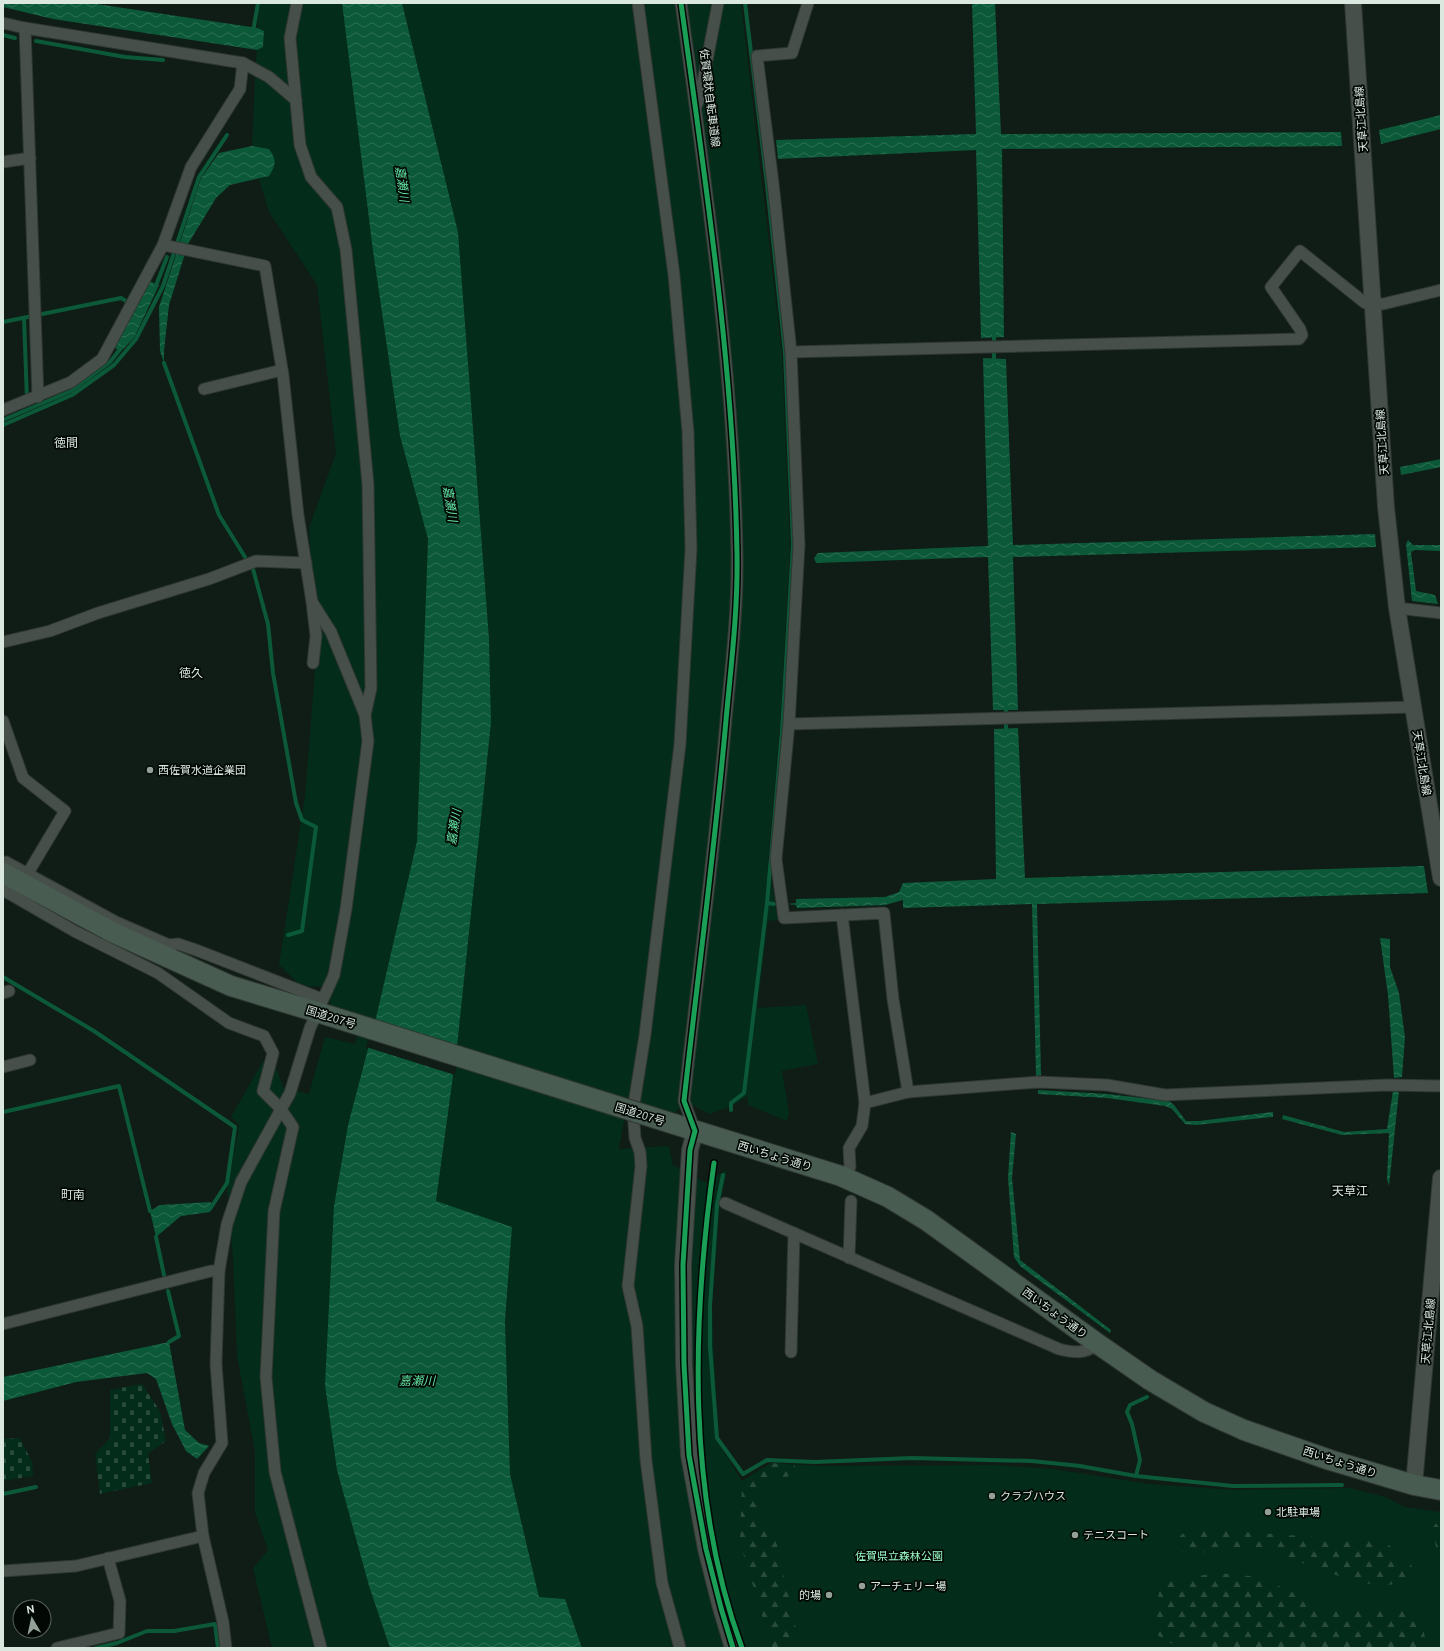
<svg xmlns="http://www.w3.org/2000/svg" width="1444" height="1651" font-family="Ubuntu,'Noto Sans JP',sans-serif">
  <style>
    .green { fill: #042c1a }
    .forest { fill: url(#forest-firs) }
    .cemetery { fill: url(#cemetery-stones) }
    .water { fill: url(#water-waves) }
    .pier { fill: #101c16 }
    .lines { fill: none; stroke-linecap: round; stroke-linejoin: round }
    .stream { stroke: #0b5939; stroke-width: 4 }
    .street-casing { stroke: #2f3732; stroke-width: 13 }
    .secondary-casing { stroke: #2f3732; stroke-width: 18 }
    .highway-casing { stroke: #2f3732; stroke-width: 22 }
    .street { stroke: #464f4a; stroke-width: 11 }
    .secondary { stroke: #464f4a; stroke-width: 16 }
    .highway { stroke: #485c52; stroke-width: 20 }
    .highway-bridge-casing { stroke: #2f3732; stroke-width: 22; stroke-linecap: butt }
    .highway-bridge { stroke: #485c52; stroke-width: 20 }
    .cycleway-casing { stroke: #020905; stroke-width: 8 }
    .cycleway { stroke: #1a9f57; stroke-width: 5 }
    .poi-dot { fill: #93a199; stroke: #020905; stroke-width: 1.5 }
    .labels { text-anchor: middle; stroke-width: 3.5; stroke-linejoin: round; paint-order: stroke }
    .street-label { font-size: 11px; fill: #dae8df; stroke: #020905 }
    .poi-label { font-size: 11px; fill: #dae8df; stroke: #020905; text-anchor: start }
    .park-label { font-size: 11px; fill: #9afbc6; stroke: #020905 }
    .water-label { font-size: 12px; font-style: italic; fill: #62e4a4; stroke: #020905 }
    .neighbourhood-label { font-size: 12px; fill: #dae8df; stroke: #020905 }
  </style>
  <defs>
    <pattern id="forest-firs" width="22" height="20" patternUnits="userSpaceOnUse"><rect width="22" height="20" fill="#042c1a"/><path d="M5 1l3.5 6h-7zM16 11l3.5 6h-7z" fill="#284b3b"/></pattern>
    <pattern id="cemetery-stones" width="16" height="16" patternUnits="userSpaceOnUse"><rect width="16" height="16" fill="#042c1a"/><path d="M2 7V4a2 2 0 0 1 4 0v3zM10 15v-3a2 2 0 0 1 4 0v3z" fill="#284b3b"/></pattern>
    <pattern id="water-waves" width="16" height="10" patternUnits="userSpaceOnUse"><rect width="16" height="10" fill="#0b5939"/><path d="M0 5q4-4 8 0t8 0" fill="none" stroke="#2e7155"/></pattern>
  </defs>
  <rect width="100%" height="100%" fill="#101c16"/>
  <g class="green">
    <path d="M 259,3 L 342,3 L 373,251 L 400,436 L 428,539 L 417,841 L 375,1022 L 348,1125 L 334,1206 L 337,1470 L 369,1586 L 390,1648 L 272,1648 L 253,1568 L 268,1550 L 255,1513 L 255,1451 L 237,1356 L 233,1258 L 227,1189 L 239,1125 L 231,1117 L 263,1061 L 276,1067 L 283,1087 L 309,1094 L 325,1037 L 355,1044 L 363,1017 L 330,1006 L 329,987 L 301,986 L 279,965 L 305,795 L 316,659 L 309,528 L 336,453 L 317,285 L 269,212 L 259,179 L 269,176 L 269,149 L 252,146 L 256,58 L 257,50 L 263,47 L 264,32 L 257,28 Z"/>
    <path d="M 402,3 L 741,3 L 782,354 L 790,547 L 780,727 L 768,861 L 778,920 L 768,921 L 757,1008 L 806,1005 L 818,1064 L 782,1071 L 789,1112 L 787,1121 L 748,1105 L 747,1096 L 732,1106 L 709,1114 L 687,1102 L 674,1113 L 628,1099 L 619,1149 L 669,1146 L 673,1165 L 705,1182 L 727,1170 L 720,1203 L 712,1305 L 718,1442 L 742,1481 L 771,1463 L 820,1466 L 993,1465 L 1053,1469 L 1149,1484 L 1233,1490 L 1350,1488 L 1386,1497 L 1404,1507 L 1441,1512 L 1441,1648 L 582,1648 L 565,1599 L 539,1597 L 510,1474 L 505,1321 L 512,1227 L 436,1202 L 457,1047 L 491,723 L 489,638 L 458,232 Z"/>
  </g>
  <g class="forest">
    <path d="M 771,1463 L 795,1465 L 795,1475 L 768,1480 L 758,1497 L 762,1525 L 775,1536 L 796,1629 L 793,1648 L 772,1648 L 740,1543 L 742,1482 Z"/>
    <path d="M 1441,1518 L 1441,1552 L 1437,1552 L 1432,1528 Z"/>
    <path d="M 1190,1528 L 1385,1542 L 1395,1550 L 1397,1561 L 1410,1559 L 1415,1581 L 1388,1585 L 1358,1583 L 1269,1551 L 1232,1547 L 1190,1555 L 1179,1551 L 1180,1536 Z"/>
    <path d="M 1217,1573 L 1260,1577 L 1323,1607 L 1367,1612 L 1409,1607 L 1420,1612 L 1427,1648 L 1211,1648 C 1200,1636 1193,1643 1181,1644 C 1176,1644 1170,1643 1165,1642 L 1156,1633 L 1159,1589 L 1172,1580 Z"/>
  </g>
  <g class="cemetery">
    <path d="M 142,1384 L 160,1411 L 166,1441 L 148,1454 L 152,1483 L 100,1494 L 95,1454 L 110,1438 L 110,1390 Z"/>
    <path d="M 20,1438 L 32,1462 L 33,1476 L 3,1481 L 3,1439 Z"/>
  </g>
  <g class="water">
    <path d="M 3,3 L 90,3 L 257,28 L 264,31 L 263,47 L 257,50 L 53,19 L 3,7 Z"/>
    <path d="M 342,3 L 402,3 L 458,232 L 489,638 L 491,723 L 457,1047 L 436,1201 L 512,1227 L 505,1321 L 510,1474 L 539,1597 L 565,1599 L 582,1648 L 390,1648 L 369,1586 L 337,1470 L 325,1385 L 334,1206 L 348,1125 L 375,1022 L 417,841 L 428,539 L 400,436 L 373,251 Z"/>
    <path d="M 972,3 L 995,3 L 1001,134 L 1341,132 L 1342,146 L 1002,149 L 1004,337 L 981,338 L 976,150 L 778,159 L 776,140 L 976,134 Z"/>
    <path d="M 1441,115 L 1441,129 L 1381,144 L 1379,130 Z"/>
    <path d="M 252,146 L 269,149 C 277,160 276,165 269,176 L 230,185 L 216,198 L 188,244 L 169,305 L 164,351 L 164,363 L 160,351 L 159,307 L 201,178 L 219,153 Z"/>
    <path d="M 149,281 L 159,285 L 134,338 L 120,352 L 113,346 Z"/>
    <path d="M 983,358 L 1006,359 L 1013,545 L 1375,534 L 1376,547 L 1013,557 L 1018,710 L 993,710 L 988,557 L 816,563 L 814,558 L 818,553 L 988,546 Z"/>
    <path d="M 1441,459 L 1441,467 L 1401,475 L 1400,467 Z"/>
    <path d="M 1408,540 L 1413,545 L 1441,545 L 1441,551 L 1415,550 L 1411,552 L 1416,591 L 1435,595 L 1438,604 L 1412,601 L 1406,544 Z"/>
    <path d="M 1018,728 L 1025,878 L 1424,866 L 1428,893 L 1037,904 L 1041,1075 L 1036,1076 L 1032,904 L 903,908 L 903,900 L 885,905 L 797,908 L 796,905 L 788,904 L 796,903 L 796,899 L 885,897 L 899,892 L 903,883 L 996,879 L 994,729 Z"/>
    <path d="M 1380,938 L 1390,939 L 1390,967 L 1399,993 L 1405,1037 L 1402,1077 L 1394,1078 L 1388,995 Z"/>
    <path d="M 1038,1090 L 1107,1094 L 1169,1101 L 1174,1105 L 1186,1121 L 1199,1121 L 1273,1112 L 1273,1117 L 1196,1125 L 1185,1124 L 1172,1109 L 1165,1106 L 1107,1098 L 1038,1094 Z"/>
    <path d="M 1393,1091 L 1399,1091 L 1389,1186 L 1387,1179 L 1389,1133 L 1342,1135 L 1282,1119 L 1283,1115 L 1344,1132 L 1387,1129 Z"/>
    <path d="M 1011,1132 L 1016,1134 L 1012,1178 L 1020,1260 L 1111,1330 L 1110,1333 L 1020,1266 L 1014,1257 L 1008,1178 Z"/>
    <path d="M 211,1202 L 210,1212 L 181,1216 L 156,1237 L 150,1211 L 160,1205 Z"/>
    <path d="M 169,1342 L 185,1430 L 199,1443 L 209,1446 L 197,1459 L 186,1451 L 172,1424 L 156,1379 L 147,1373 L 76,1382 L 3,1401 L 3,1377 Z"/>
  </g>
  <path class="pier" d="M 373,1021 L 459,1048 L 455,1075 L 366,1047 Z"/>
  <g class="lines">
    <g class="stream">
      <path d="M 253,32 L 258,3"/>
      <path d="M 3,35 L 15,38"/>
      <path d="M 36,41 L 125,57 L 163,60"/>
      <path d="M 155,288 L 167,257"/>
      <path d="M 24,318 L 27,400"/>
      <path d="M 3,322 L 121,298 L 131,304"/>
      <path d="M 994,333 L 994,362"/>
      <path d="M 164,363 L 219,515 L 245,557"/>
      <path d="M 3,420 L 71,391 L 110,362 L 121,348"/>
      <path d="M 3,425 L 72,395 L 114,365 L 136,339 L 163,286 L 199,177 L 227,135"/>
      <path d="M 253,569 L 268,624 L 273,673 L 296,803 L 302,820 L 316,827 L 302,931 L 288,935"/>
      <path d="M 1006,705 L 1006,732"/>
      <path d="M 767,903 L 774,904"/>
      <path d="M 3,977 L 94,1031 L 235,1127 L 227,1183 L 210,1209"/>
      <path d="M 731,1110 L 731,1103 L 744,1093 L 767,903 L 782,731 L 793,544 L 785,353 L 767,184 L 745,3"/>
      <path d="M 3,1112 L 119,1086 L 150,1211"/>
      <path d="M 723,1175 L 717,1205 L 710,1305 L 710,1346 L 717,1438 L 743,1474 L 767,1460 L 815,1462 L 912,1458 L 1032,1461 L 1080,1466 L 1136,1476 L 1233,1486 L 1342,1485"/>
      <path d="M 156,1237 L 164,1275"/>
      <path d="M 168,1291 L 179,1336 L 169,1342"/>
      <path d="M 1136,1476 L 1140,1460 L 1132,1424 L 1127,1412 L 1130,1405 L 1147,1397"/>
      <path d="M 3,1494 L 36,1487"/>
      <path d="M 96,1648 L 117,1643 L 147,1631 L 174,1631 L 215,1624 L 218,1648"/>
    </g>
    <defs>
      <g id="street">
        <path d="M 297,3 L 290,38 L 300,145 L 311,177 L 337,207 L 346,250 L 368,484 L 371,688 L 365,715"/>
        <path d="M 638,3 L 674,275 L 688,432 L 691,549 L 680,744 L 645,1035 L 633,1110 L 635,1138 L 640,1152 L 641,1166 L 628,1286 L 637,1326 L 646,1460 L 662,1583 L 680,1648"/>
        <path d="M 681,3 C 706,186 734,370 737,554 C 738,610 731,666 726,720 C 715,847 698,974 684,1101 L 695,1131"/>
        <path d="M 808,3 L 792,53 L 757,56 L 773,183 L 791,352 L 799,545 L 789,724 L 776,859 L 784,918 L 884,913 L 893,999 L 908,1092"/>
        <path d="M 3,23 L 25,28 L 243,63 L 240,89 L 191,167 L 163,245 L 102,359 L 71,382 L 3,410"/>
        <path d="M 25,28 L 38,397"/>
        <path d="M 243,63 L 269,77 L 296,100"/>
        <path d="M 696,106 L 700,97 L 718,3"/>
        <path d="M 3,162 L 30,158"/>
        <path d="M 163,245 L 265,266 L 283,375 L 298,515 L 312,602 L 316,636 L 313,663"/>
        <path d="M 791,352 L 1299,339 L 1302,335 L 1300,329 L 1271,287 L 1300,251 L 1365,303 L 1383,304 L 1441,290"/>
        <path d="M 204,389 L 282,370"/>
        <path d="M 1397,608 L 1441,613"/>
        <path d="M 3,642 L 50,631 L 98,613 L 209,579 L 256,561 L 306,563"/>
        <path d="M 3,721 L 23,778 L 65,811 L 28,873"/>
        <path d="M 789,724 L 1413,707"/>
        <path d="M 3,863 L 6,862 L 116,922 L 169,945 L 178,944 L 196,950 L 322,999"/>
        <path d="M 3,890 L 76,932 L 158,973 L 229,1023 L 264,1036 L 273,1053 L 263,1091 L 280,1108 L 293,1127 L 274,1211 L 266,1377 L 275,1472 L 321,1648"/>
        <path d="M 842,915 L 865,1103"/>
        <path d="M 3,993 L 9,991"/>
        <path d="M 3,1067 L 30,1060"/>
        <path d="M 850,1167 L 849,1148 L 862,1126 L 865,1103 L 908,1092 L 1038,1082 L 1107,1085 L 1165,1095 L 1387,1085 L 1441,1086"/>
        <path d="M 725,1203 L 1059,1349 C 1074,1353 1085,1354 1098,1344"/>
        <path d="M 849,1258 L 851,1201"/>
        <path d="M 3,1324 L 211,1271 L 219,1271"/>
        <path d="M 791,1352 L 794,1233"/>
        <path d="M 3,1571 L 76,1566 L 203,1536"/>
        <path d="M 57,1648 L 119,1633 L 120,1601 L 108,1558"/>
        <path d="M 226,1648 L 223,1622 L 203,1536 L 198,1493 L 204,1473 L 222,1443 L 216,1364 L 219,1271 L 227,1224 L 241,1182 L 290,1093 L 310,1028 L 334,975 L 346,909 L 368,741 L 365,715 L 331,632 L 312,602"/>
      </g>
      <g id="secondary">
        <path d="M 1353,3 L 1386,507 L 1397,608 L 1441,878"/>
        <path d="M 695,1131 L 690,1150 L 683,1265 L 684,1364 L 689,1455 L 706,1549 L 721,1608 L 733,1648"/>
        <path d="M 1414,1485 L 1441,1178"/>
      </g>
      <g id="highway">
        <path d="M 3,873 L 114,933 L 231,986 L 330,1016"/>
        <path d="M 674,1124 L 841,1176 L 888,1197 L 926,1220 L 1098,1344 L 1150,1380 L 1204,1412 L 1244,1430 L 1330,1460 L 1414,1485 L 1441,1490"/>
      </g>
    </defs>
    <use href="#street" class="street-casing"/>
    <use href="#secondary" class="secondary-casing"/>
    <use href="#highway" class="highway-casing"/>
    <use href="#street" class="street"/>
    <use href="#secondary" class="secondary"/>
    <use href="#highway" class="highway"/>
    <defs>
      <path id="highway-bridge" d="M 330,1016 L 674,1124"/>
    </defs>
    <use href="#highway-bridge" class="highway-bridge-casing"/>
    <use href="#highway-bridge" class="highway-bridge"/>
    <defs>
      <g id="cycleway">
        <path d="M 681,3 C 706,186 734,370 737,554 C 738,610 731,666 726,720 C 715,847 698,974 684,1101 L 695,1131 L 690,1150 L 683,1265 L 684,1364 L 689,1455 L 706,1549 L 721,1608 L 733,1648"/>
        <path d="M 714,1163 C 692,1321 686,1496 742,1648"/>
      </g>
    </defs>
    <use href="#cycleway" class="cycleway-casing"/>
    <use href="#cycleway" class="cycleway"/>
  </g>
  <g class="poi-dot">
    <circle cx="150" cy="770" r="4"/>
    <circle cx="992" cy="1496" r="4"/>
    <circle cx="1268" cy="1512" r="4"/>
    <circle cx="1075" cy="1535" r="4"/>
    <circle cx="862" cy="1586" r="4"/>
    <circle cx="829" cy="1595" r="4"/>
  </g>
  <g class="labels">
    <g class="street-label">
      <text transform="translate(710 98) rotate(83)" y="4">佐賀環状自転車道線</text>
      <text transform="translate(1361 119) rotate(-94)" y="4">天草江北島線</text>
      <text transform="translate(1382 442) rotate(-94)" y="4">天草江北島線</text>
      <text transform="translate(1422 763) rotate(81)" y="4">天草江北島線</text>
      <text transform="translate(331 1017) rotate(17)" y="4">国道207号</text>
      <text transform="translate(640 1114) rotate(17)" y="4">国道207号</text>
      <text transform="translate(775 1156) rotate(17)" y="4">西いちょう通り</text>
      <text transform="translate(1055 1313) rotate(36)" y="4">西いちょう通り</text>
      <text transform="translate(1428 1331) rotate(-85)" y="4">天草江北島線</text>
      <text transform="translate(1340 1462) rotate(18)" y="4">西いちょう通り</text>
    </g>
    <g class="poi-label">
      <text x="158" y="774">西佐賀水道企業団</text>
      <text x="1000" y="1500">クラブハウス</text>
      <text x="1276" y="1516">北駐車場</text>
      <text x="1083" y="1539">テニスコート</text>
      <text x="870" y="1590">アーチェリー場</text>
      <text x="821" y="1599" text-anchor="end">的場</text>
    </g>
    <g class="park-label">
      <text x="899" y="1560">佐賀県立森林公園</text>
    </g>
    <g class="water-label">
      <text transform="translate(402 184) rotate(82)" y="4">嘉瀬川</text>
      <text transform="translate(450 504) rotate(81)" y="4">嘉瀬川</text>
      <text transform="translate(454 827) rotate(-81)" y="4">嘉瀬川</text>
      <text x="417" y="1385">嘉瀬川</text>
    </g>
    <g class="neighbourhood-label">
      <text x="66" y="447">徳間</text>
      <text x="191" y="677">徳久</text>
      <text x="1350" y="1195">天草江</text>
      <text x="73" y="1199">町南</text>
    </g>
  </g>
  <rect width="1444" height="1651" fill="none" stroke="#dae8df" stroke-width="8"/>
  <g transform="translate(32 1619) rotate(351)"><circle r="19" fill="#020905" stroke="#58625c"/>
  <path d="M0-3L7 15L0 10L-7 15Z" fill="#93a199"/>
  <text y="-6" font-size="11" font-weight="bold" text-anchor="middle" fill="#dae8df">N</text>
  </g>
</svg>
